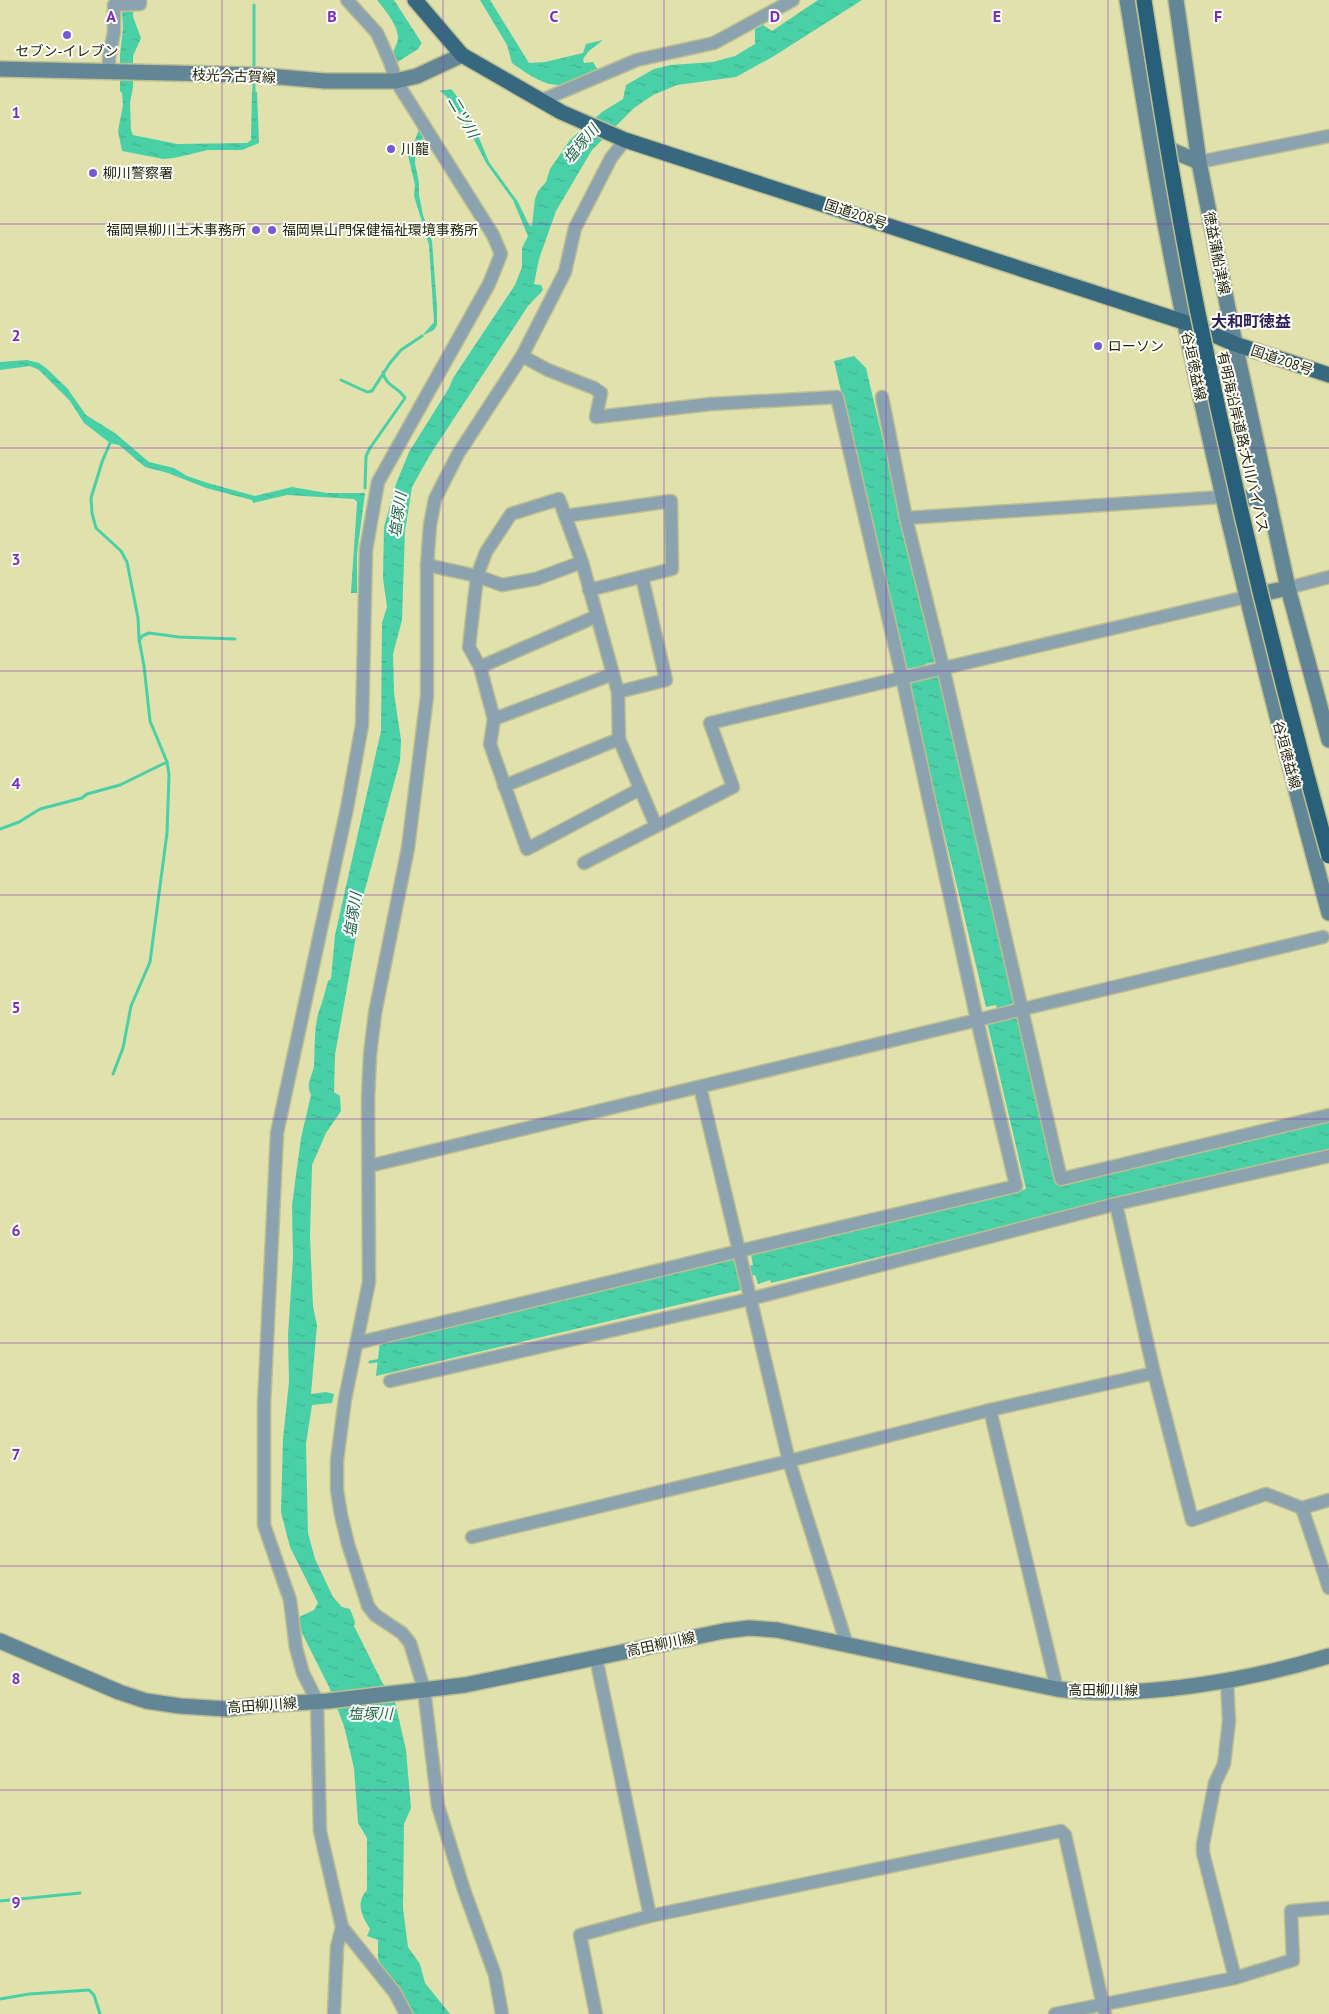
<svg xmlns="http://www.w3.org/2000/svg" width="1329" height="2014" font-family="'PT Sans','Noto Sans JP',sans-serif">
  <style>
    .water { fill: url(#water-ripples) }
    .pier { fill: #e0e1ac }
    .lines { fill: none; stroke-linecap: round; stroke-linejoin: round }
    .stream { stroke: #4ad0a7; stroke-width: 3 }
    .minor-casing { stroke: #bebf90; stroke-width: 15 }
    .secondary-casing { stroke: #bebf90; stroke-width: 18 }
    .trunk-casing { stroke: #bebf90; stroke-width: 18 }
    .minor { stroke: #8ba3af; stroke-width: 12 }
    .secondary { stroke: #638697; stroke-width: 15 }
    .trunk { stroke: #36697f; stroke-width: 15 }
    .motorway-bridge-casing { stroke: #bebf90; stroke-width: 18; stroke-linecap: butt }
    .motorway-bridge { stroke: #276078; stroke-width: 15 }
    .grid { fill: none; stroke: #7b2cbf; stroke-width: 1; stroke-opacity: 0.55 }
    .poi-dot { fill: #745ad4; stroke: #fefff9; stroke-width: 2 }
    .labels { text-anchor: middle; stroke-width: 4; stroke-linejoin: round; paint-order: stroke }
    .poi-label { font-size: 14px; fill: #23230e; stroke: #fefff9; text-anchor: start }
    .street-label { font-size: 14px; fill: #23230e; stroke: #fefff9 }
    .water-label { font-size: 15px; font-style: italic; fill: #206650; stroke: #fefff9 }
    .quarter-label { font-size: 16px; font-weight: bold; fill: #2e215c; stroke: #fefff9 }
    .grid-label { font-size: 16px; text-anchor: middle; font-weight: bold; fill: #7b2cbf; stroke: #fefff9; stroke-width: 4; stroke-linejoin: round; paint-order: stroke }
  </style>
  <defs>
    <pattern id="water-ripples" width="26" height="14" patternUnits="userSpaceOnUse" patternTransform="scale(1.25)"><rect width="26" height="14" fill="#4ad0a7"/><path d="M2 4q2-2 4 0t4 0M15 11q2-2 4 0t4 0" fill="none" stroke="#40b28f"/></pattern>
  </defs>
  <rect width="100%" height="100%" fill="#e0e1ac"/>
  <g class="water">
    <path d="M 134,0 L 133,17 L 141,38 L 133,56 L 133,87 L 130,103 L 131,130 L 133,135 L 177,144 L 247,143 L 251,140 L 252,91 L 257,92 L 259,143 L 242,150 L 208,150 L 174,158 L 163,159 L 122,151 L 118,131 L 123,105 L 122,93 L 120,91 L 120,55 L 123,28 L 122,10 Z"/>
    <path d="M 377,0 L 394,0 L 452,90 L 467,109 L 489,162 L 518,202 L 529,225 L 532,226 L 535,199 L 538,191 L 546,182 L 550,169 L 570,140 L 602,112 L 623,99 L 626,85 L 654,69 L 671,65 L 713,62 L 735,56 L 755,44 L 755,29 L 763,25 L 772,31 L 818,0 L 862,0 L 774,56 L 736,77 L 677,85 L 653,95 L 634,108 L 592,150 L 556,211 L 539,259 L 534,284 L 541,285 L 543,290 L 528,306 L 430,455 L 412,487 L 405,531 L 402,620 L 393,654 L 394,693 L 401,740 L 400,761 L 363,897 L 335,1055 L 334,1092 L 340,1096 L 341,1111 L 326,1133 L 312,1165 L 310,1236 L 313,1307 L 317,1325 L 311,1394 L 326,1392 L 334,1394 L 332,1403 L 312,1405 L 306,1444 L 308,1533 L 315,1559 L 333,1597 L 342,1607 L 350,1609 L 355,1622 L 354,1626 L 382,1682 L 395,1702 L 406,1750 L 411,1808 L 404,1824 L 403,1908 L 408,1947 L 420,1964 L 425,1983 L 450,2014 L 407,2014 L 392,1991 L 378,1958 L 378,1940 L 367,1936 L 370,1929 C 362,1916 355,1903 367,1890 L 367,1838 L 358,1823 L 354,1768 L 344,1726 L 329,1687 L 295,1619 L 314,1610 L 318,1603 L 290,1547 L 281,1512 L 283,1439 L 289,1382 L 288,1335 L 293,1258 L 292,1205 L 301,1138 L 311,1095 C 305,1083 313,1076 314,1065 C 315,1050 314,1025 319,1011 C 323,1001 325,991 328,981 L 331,979 L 335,935 L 381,731 L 382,623 L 387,607 L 383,578 L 384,527 L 396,484 L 409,452 L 449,388 L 453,378 L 515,285 L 522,267 L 522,248 L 528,236 L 513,200 L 486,163 L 464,120 L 456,108 L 443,93 L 394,61 C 391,49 397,48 398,38 C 398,25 385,10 377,0 Z"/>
    <path d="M 480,0 L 490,0 L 529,63 L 545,62 L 583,53 L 586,44 L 603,40 L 589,51 L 583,59 L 584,63 L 593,62 L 598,70 C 587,74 576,81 565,84 C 547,89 526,73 512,63 L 507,45 Z"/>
    <path d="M 419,129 L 425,135 L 416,149 L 415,163 L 419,183 L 419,195 L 423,215 L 432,241 L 437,307 L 437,325 L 434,330 L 422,336 L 434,322 L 429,245 L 414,196 L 415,185 L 407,151 L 413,146 Z"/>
    <path d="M 854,356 L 866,368 L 935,662 L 925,664 L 928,679 L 940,676 L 1015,1003 L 1004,1006 L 1007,1016 L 1018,1014 L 1058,1182 L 1329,1118 L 1329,1149 L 771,1283 L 770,1280 L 758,1284 L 755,1275 L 742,1278 L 745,1289 L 376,1376 L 380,1340 L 738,1258 L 741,1268 L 753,1265 L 751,1255 L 1026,1189 L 987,1022 L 999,1017 L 996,1005 L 986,1007 L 908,683 L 920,679 L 917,667 L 906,669 L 834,361 Z"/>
    <path d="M 27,360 L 39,363 L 46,368 L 67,388 L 86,415 L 115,433 L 149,462 L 174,468 L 187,476 L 211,484 L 255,496 L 292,487 L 327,493 L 365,493 L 357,554 L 357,593 L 351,593 L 357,502 L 354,499 L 287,495 L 253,503 L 252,500 L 206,488 L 168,473 L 145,467 L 119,445 L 110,443 L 84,423 L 70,401 L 39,370 L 30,366 L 0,370 L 0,362 Z"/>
  </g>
  <path class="pier" d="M 423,41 L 451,84 L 453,89 L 436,91 L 400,69 L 396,63 L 418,49 Z"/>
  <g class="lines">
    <g class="stream">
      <path d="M 254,70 L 254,5"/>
      <path d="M 254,79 L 254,95"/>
      <path d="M 341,380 L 367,392 L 372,391 L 390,363 L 401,350 L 422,336"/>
      <path d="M 110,443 L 102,462 L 91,498 L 92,513 L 96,528 L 121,551 L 127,562 L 138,618 L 139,639 L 144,666 L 150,721 L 167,762 L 169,775 L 167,833 L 150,962 L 131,1006 L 123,1048 L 113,1074"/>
      <path d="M 365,488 L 366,456 L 370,448 L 405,398 C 399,387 385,386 383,372"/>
      <path d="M 139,641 L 142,636 L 149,633 L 179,637 L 235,639"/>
      <path d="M 0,829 L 19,822 L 40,809 L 82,798 L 87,794 L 120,785 L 167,762"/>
      <path d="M 370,1362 L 382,1360"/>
      <path d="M 0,1901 L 80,1893"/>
      <path d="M 0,1999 L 29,1994 L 89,1990 L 94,1995 L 100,2014"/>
    </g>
    <defs>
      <g id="minor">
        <path d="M 109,72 L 109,58 L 114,32 L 114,5 L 140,4 L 140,0"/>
        <path d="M 540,101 L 637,60 L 714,43 L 793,0"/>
        <path d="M 1199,162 L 1329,136"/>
        <path d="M 882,397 L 906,518 L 1222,497"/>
        <path d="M 565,516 L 671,501 L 672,569 L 589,590"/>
        <path d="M 906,518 L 943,667 L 1061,1179 L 1329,1115"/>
        <path d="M 582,562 L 559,499 L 511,514 L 486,552 L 477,576 L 469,647 L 480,667 L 494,719 L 490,744 L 527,849 L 640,789"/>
        <path d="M 427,565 L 477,576 L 502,585 L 536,579 L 582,562 L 618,692 L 619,739 L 656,826"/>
        <path d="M 1288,588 L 1329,577"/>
        <path d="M 480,667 L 597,616"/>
        <path d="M 618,692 L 666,680 L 642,577"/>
        <path d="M 494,719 L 613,674"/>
        <path d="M 504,786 L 619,739"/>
        <path d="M 584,863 L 733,787 L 710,723 L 1246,597"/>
        <path d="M 700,1087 L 789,1461 L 847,1645"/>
        <path d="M 369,1166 L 1323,937"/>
        <path d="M 1116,1204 L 1154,1373 L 1192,1520 L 1266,1494 L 1302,1508 L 1329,1500"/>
        <path d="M 357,1343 L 739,1251 L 1016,1186 L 977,1020 L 902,677 L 837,397 L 711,404 L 596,417 L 601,393 L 594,388 L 548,370 L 522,356"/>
        <path d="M 390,1381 L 750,1299 L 1116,1204 L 1329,1156"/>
        <path d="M 990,1410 L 1057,1689"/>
        <path d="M 1302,1508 L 1329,1588"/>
        <path d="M 472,1537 L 789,1461 L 990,1410 L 1154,1373"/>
        <path d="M 596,1658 L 650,1916"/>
        <path d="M 1227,1680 L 1229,1721 L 1224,1764 L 1215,1783 L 1203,1844 L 1203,1853 L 1235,1978"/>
        <path d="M 342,1927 L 395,1993 L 406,2014"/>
        <path d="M 334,2014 L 337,1947 L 342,1927 L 320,1831 L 317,1701 L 303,1673 L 296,1648 L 290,1600 L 264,1525 L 264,1404 L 277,1133 L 347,808 L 362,725 L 366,550 L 378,482 L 489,284 L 501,254 L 493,235 L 396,81 L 390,62 L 377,33 L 347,0"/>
        <path d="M 502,2014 L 495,1975 L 464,1890 L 438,1806 L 424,1689 L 410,1643 L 402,1633 L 375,1615 L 368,1606 L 348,1544 L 341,1515 L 337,1490 L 337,1460 L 345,1399 L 369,1282 L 368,1098 L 370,1055 L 375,1013 L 408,848 L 427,696 L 427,565 L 430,525 L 435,499 L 458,454 L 522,356 L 565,272 L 575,228 L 611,158 L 625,140"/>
        <path d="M 596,2014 L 580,1935 L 650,1916 L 1061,1831 L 1065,1835 L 1105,2014"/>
        <path d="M 1055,2014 L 1235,1978 L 1293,1960 L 1291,1911 L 1329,1908"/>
      </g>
      <g id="secondary">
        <path d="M 1127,0 C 1145,108 1162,217 1185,324 C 1226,522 1276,718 1329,913"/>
        <path d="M 1176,0 L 1199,162 L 1235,344 L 1288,588 L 1329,740"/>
        <path d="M 0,69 L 257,75 L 325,81 L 396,81 L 417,76 L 462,55"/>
        <path d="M 1157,144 L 1199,162"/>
        <path d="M 1226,497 L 1269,499"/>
        <path d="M 1250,596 L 1288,588"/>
        <path d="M 0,1641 L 119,1692 L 146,1701 L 180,1706 L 227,1709 L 259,1705 L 328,1701 L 465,1685 L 724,1631 L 749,1628 L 777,1630 L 1057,1689 C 1141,1700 1249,1680 1329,1656"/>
      </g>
      <path id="trunk" d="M 415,0 L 462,55 L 561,112 L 625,140 L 1184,322 L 1235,344 L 1329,375"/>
    </defs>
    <use href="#minor" class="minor-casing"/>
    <use href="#secondary" class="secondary-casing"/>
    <use href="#trunk" class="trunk-casing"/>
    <use href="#minor" class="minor"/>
    <use href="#secondary" class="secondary"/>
    <use href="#trunk" class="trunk"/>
    <defs>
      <path id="motorway-bridge" d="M 1144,0 C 1160,104 1177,209 1198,313 C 1235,495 1279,677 1329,856"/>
    </defs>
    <use href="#motorway-bridge" class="motorway-bridge-casing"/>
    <use href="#motorway-bridge" class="motorway-bridge"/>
  </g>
  <path class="grid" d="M 222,0 L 222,2014M 443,0 L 443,2014M 664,0 L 664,2014M 886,0 L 886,2014M 1108,0 L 1108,2014M 0,224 L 1329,224M 0,448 L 1329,448M 0,671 L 1329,671M 0,895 L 1329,895M 0,1119 L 1329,1119M 0,1343 L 1329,1343M 0,1566 L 1329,1566M 0,1790 L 1329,1790"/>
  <g class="poi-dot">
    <circle cx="67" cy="35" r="5"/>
    <circle cx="391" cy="149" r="5"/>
    <circle cx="93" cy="173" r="5"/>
    <circle cx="256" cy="230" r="5"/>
    <circle cx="272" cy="230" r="5"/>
    <circle cx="1098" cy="346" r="5"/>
  </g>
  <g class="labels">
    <g class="poi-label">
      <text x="67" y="56" text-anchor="middle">セブン-イレブン</text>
      <text x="401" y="154">川龍</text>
      <text x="103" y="178">柳川警察署</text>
      <text x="246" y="235" text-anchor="end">福岡県柳川土木事務所</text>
      <text x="282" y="235">福岡県山門保健福祉環境事務所</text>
      <text x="1108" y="351">ローソン</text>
    </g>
    <g class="street-label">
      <text transform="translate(234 76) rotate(2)" y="5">枝光今古賀線</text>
      <text transform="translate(856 214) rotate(18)" y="5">国道208号</text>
      <text transform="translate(1217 253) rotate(79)" y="5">徳益蒲船津線</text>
      <text transform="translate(1282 360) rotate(19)" y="5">国道208号</text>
      <text transform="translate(1194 366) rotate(78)" y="5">谷垣徳益線</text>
      <text transform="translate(1243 442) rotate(77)" y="5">有明海沿岸道路;大川バイパス</text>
      <text transform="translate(1287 755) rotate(75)" y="5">谷垣徳益線</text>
      <text transform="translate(661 1644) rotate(-12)" y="5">高田柳川線</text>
      <text x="1103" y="1695">高田柳川線</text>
      <text transform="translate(262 1705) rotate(-4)" y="5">高田柳川線</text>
    </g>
    <g class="water-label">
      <text transform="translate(463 117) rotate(60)" y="5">二ツ川</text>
      <text transform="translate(581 144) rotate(-50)" y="5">塩塚川</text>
      <text transform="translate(398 515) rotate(-81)" y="5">塩塚川</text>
      <text transform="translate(353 915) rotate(-81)" y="5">塩塚川</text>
      <text x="370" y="1719">塩塚川</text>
    </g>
    <g class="quarter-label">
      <text x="1251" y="327">大和町徳益</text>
    </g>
  </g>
  <g class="grid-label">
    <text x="111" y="22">A</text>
    <text x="332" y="22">B</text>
    <text x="554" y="22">C</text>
    <text x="775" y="22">D</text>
    <text x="997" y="22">E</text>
    <text x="1218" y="22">F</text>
    <text x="16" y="118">1</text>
    <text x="16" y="341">2</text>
    <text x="16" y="565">3</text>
    <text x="16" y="789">4</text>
    <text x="16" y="1013">5</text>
    <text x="16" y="1236">6</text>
    <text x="16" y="1460">7</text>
    <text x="16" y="1684">8</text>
    <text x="16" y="1908">9</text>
  </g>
</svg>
